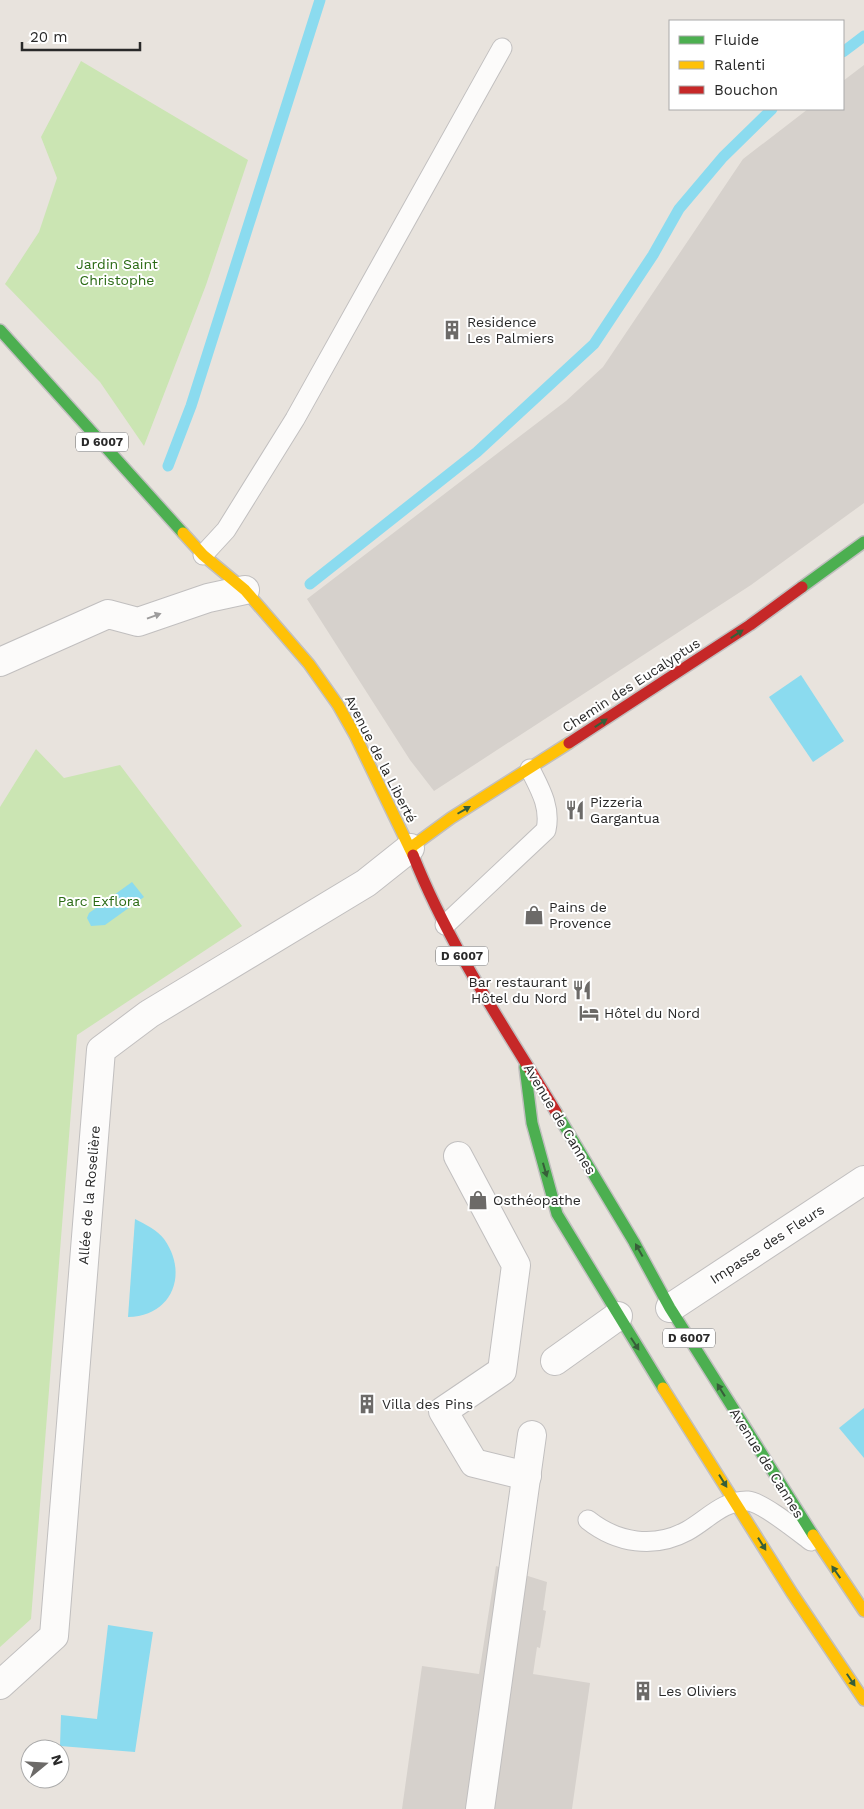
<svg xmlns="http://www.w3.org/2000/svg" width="864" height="1809" font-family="'Work Sans',sans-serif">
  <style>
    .green { fill: #cbe5b3 }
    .plaza { fill: #d6d1cc }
    .water { fill: #8bdbef }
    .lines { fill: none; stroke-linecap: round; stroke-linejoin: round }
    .stream { stroke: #8bdbef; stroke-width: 11 }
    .lane-casing { stroke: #c1bfbf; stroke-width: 21 }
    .street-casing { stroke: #c1bfbf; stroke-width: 30 }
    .fast-casing { stroke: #c1bfbf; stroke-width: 14 }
    .slow-casing { stroke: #c1bfbf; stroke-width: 14 }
    .jam-casing { stroke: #c1bfbf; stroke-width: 14 }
    .lane { stroke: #fcfbfa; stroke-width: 19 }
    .street { stroke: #fcfbfa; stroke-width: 28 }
    .fast { stroke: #4caf50; stroke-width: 11 }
    .slow { stroke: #ffc107; stroke-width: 11 }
    .jam { stroke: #c62828; stroke-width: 11 }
    .oneway { fill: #9d9c9c }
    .oneway2 { fill: #375f39 }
    .labels { text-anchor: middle; stroke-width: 4; stroke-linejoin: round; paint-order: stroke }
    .shield { fill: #fff; stroke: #696969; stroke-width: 1 }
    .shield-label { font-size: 12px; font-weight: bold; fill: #292929 }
    .park-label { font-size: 14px; fill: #2a6a14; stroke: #fff }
    .poi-label { font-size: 14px; fill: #292929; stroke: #fff; text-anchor: start }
    .street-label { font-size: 14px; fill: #292929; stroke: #fff }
  </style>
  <rect width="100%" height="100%" fill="#e8e3dd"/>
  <g class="green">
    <path d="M 81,61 L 248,160 L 206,285 L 144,446 L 100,382 L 5,284 L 39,232 L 57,178 L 41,137 Z"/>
    <path d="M 36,749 L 64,778 L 120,765 L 242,926 L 77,1035 L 31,1619 L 0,1647 L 0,807 Z"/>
  </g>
  <g class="plaza">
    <path d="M 864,65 L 864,503 L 751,585 L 434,791 L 410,760 L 307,599 L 566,401 L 603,367 L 743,159 L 808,109 L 843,109 L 843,81 Z"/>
    <path d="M 496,1566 L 547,1582 L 543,1610 L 546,1611 L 540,1648 L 537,1647 L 533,1674 L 590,1683 L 572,1809 L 402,1809 L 422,1666 L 479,1674 Z"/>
  </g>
  <g class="water">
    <path d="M 801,675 L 844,741 L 813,762 L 769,697 Z"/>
    <path d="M 132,882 L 144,897 L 105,925 L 91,926 L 87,918 L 89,913 Z"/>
    <path d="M 135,1219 C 145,1224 157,1230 164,1239 C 189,1274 172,1316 128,1317 Z"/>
    <path d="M 864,1408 L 864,1458 L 839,1428 Z"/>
    <path d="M 108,1625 L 153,1632 L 135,1752 L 60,1746 L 61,1715 L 97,1719 Z"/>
  </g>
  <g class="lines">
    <g class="stream">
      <path d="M 843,52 L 864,36"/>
      <path d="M 168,466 L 191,406 L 320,0"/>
      <path d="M 310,584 L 477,452 L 594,344 L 653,255 L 679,209 L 723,157 L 772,109"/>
    </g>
    <defs>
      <g id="lane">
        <path d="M 203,555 L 226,530 L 295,419 L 502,48"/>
        <path d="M 445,925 L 546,830 C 551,807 540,789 530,769"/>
        <path d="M 588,1520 C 617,1543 654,1549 687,1531 C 707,1520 723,1500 748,1501 C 762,1502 799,1532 811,1541"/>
      </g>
      <g id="street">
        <path d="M 0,662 L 108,614 L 138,622 L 208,598 L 245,590"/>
        <path d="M 458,1156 L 516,1265 L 502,1371 L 443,1411 L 474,1463 L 527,1476"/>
        <path d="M 670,1308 L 864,1180"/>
        <path d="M 555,1361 L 618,1316"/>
        <path d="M 0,1685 L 54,1636 L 101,1050 L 149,1014 L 366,883 L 410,848"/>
        <path d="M 480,1809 L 532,1435"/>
      </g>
      <g id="fast">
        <path d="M 0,330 L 183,533"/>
        <path d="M 802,587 L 864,542"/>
        <path d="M 525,1067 L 532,1123 L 557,1214 L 663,1388"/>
        <path d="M 556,1112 L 634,1242 L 670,1308 L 813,1535"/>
      </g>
      <g id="slow">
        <path d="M 183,533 L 203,555 L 245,590 L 309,664 L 338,705 L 355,735 L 413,855"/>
        <path d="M 410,848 L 451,818 L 569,743"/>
        <path d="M 663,1388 L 792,1593 L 864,1700"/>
        <path d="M 813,1535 L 864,1611"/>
      </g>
      <g id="jam">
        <path d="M 569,743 L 750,625 L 802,587"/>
        <path d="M 413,855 C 449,946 505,1028 556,1112"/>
      </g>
    </defs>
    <use href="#lane" class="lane-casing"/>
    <use href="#street" class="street-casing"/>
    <use href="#fast" class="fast-casing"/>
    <use href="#slow" class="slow-casing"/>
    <use href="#jam" class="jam-casing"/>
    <use href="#lane" class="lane"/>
    <use href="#street" class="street"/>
    <use href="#fast" class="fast"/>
    <use href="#slow" class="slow"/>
    <use href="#jam" class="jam"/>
  </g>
  <defs><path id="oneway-solid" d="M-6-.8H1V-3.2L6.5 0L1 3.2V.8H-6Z" transform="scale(1.25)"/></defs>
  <use class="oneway" href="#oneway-solid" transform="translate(154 616) rotate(-20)"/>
  <g class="oneway2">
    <use href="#oneway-solid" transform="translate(737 634) rotate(-33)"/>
    <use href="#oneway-solid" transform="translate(601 723) rotate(-33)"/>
    <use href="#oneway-solid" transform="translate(464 810) rotate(-30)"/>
    <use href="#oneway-solid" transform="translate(545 1170) rotate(74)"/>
    <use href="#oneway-solid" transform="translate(639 1250) rotate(-119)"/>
    <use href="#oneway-solid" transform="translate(635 1344) rotate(57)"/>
    <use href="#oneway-solid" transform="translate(721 1390) rotate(-122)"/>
    <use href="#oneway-solid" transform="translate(723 1481) rotate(58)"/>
    <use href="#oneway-solid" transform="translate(762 1544) rotate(58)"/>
    <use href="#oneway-solid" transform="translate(836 1572) rotate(-125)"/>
    <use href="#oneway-solid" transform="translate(851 1680) rotate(56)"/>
  </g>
  <defs>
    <symbol id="building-bare" viewBox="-9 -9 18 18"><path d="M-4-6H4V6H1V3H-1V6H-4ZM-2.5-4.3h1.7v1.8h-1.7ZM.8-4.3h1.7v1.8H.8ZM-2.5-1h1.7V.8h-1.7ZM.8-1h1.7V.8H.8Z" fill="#6c6a68" stroke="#fff" stroke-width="2.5" paint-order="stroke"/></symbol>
    <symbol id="restaurant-bare" viewBox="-9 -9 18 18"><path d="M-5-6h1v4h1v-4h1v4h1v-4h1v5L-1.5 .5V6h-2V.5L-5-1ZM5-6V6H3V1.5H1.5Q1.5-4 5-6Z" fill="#6c6a68" stroke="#fff" stroke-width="2.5" paint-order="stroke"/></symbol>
    <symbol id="shop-bare" viewBox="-9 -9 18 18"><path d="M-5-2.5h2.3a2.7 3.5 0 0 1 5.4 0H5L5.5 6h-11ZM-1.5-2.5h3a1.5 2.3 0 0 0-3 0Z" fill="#6c6a68" stroke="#fff" stroke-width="2.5" paint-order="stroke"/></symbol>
    <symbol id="hotel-bare" viewBox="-9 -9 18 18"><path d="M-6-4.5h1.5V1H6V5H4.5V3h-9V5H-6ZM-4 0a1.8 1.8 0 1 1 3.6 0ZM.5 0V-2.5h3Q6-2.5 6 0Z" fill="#6c6a68" stroke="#fff" stroke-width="2.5" paint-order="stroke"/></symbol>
  </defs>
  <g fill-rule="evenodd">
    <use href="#building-bare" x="438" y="316" width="28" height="28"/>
    <use href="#restaurant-bare" x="561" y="796" width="28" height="28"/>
    <use href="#shop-bare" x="520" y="901" width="28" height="28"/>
    <use href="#restaurant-bare" x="568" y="976" width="28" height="28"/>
    <use href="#hotel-bare" x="575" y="999" width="28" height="28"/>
    <use href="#shop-bare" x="464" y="1186" width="28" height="28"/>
    <use href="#building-bare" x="353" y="1390" width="28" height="28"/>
    <use href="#building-bare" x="629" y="1677" width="28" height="28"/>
  </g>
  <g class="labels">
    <g class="shield">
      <rect x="76" y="432.5" width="52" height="19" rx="4"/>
      <rect x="436" y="946.5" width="52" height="19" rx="4"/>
      <rect x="663" y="1328.5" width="52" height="19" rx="4"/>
    </g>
    <g class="shield-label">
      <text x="102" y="446">D 6007</text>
      <text x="462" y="960">D 6007</text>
      <text x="689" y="1342">D 6007</text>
    </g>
    <g class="park-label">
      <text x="117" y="269">Jardin Saint<tspan x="117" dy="16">Christophe</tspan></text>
      <text x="99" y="906">Parc Exflora</text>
    </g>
    <g class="poi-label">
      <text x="467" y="327">Residence<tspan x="467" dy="16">Les Palmiers</tspan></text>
      <text x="590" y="807">Pizzeria<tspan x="590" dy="16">Gargantua</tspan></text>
      <text x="549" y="912">Pains de<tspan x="549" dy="16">Provence</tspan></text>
      <text x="567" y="987" text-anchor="end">Bar restaurant<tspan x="567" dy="16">Hôtel du Nord</tspan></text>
      <text x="604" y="1018">Hôtel du Nord</text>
      <text x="493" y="1205">Osthéopathe</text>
      <text x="382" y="1409">Villa des Pins</text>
      <text x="658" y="1696">Les Oliviers</text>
    </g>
    <g class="street-label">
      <text transform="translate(631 685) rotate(-33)" y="5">Chemin des Eucalyptus</text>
      <text transform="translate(381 759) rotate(63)" y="5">Avenue de la Liberté</text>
      <text transform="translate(560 1119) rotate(59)" y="5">Avenue de Cannes</text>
      <text transform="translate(89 1195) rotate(-85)" y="5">Allée de la Roselière</text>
      <text transform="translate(767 1244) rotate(-33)" y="5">Impasse des Fleurs</text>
      <text transform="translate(767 1463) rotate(58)" y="5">Avenue de Cannes</text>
    </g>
  </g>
  <rect x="669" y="20" width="175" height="90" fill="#ffffff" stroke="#a9a9a9"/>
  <rect x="679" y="36" width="25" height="8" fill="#4caf50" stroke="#a9a9a9"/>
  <text x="714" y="45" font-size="15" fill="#292929">Fluide</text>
  <rect x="679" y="61" width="25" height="8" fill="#ffc107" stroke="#a9a9a9"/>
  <text x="714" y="70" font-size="15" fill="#292929">Ralenti</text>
  <rect x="679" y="86" width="25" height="8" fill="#c62828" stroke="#a9a9a9"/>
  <text x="714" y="95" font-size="15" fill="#292929">Bouchon</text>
  <g transform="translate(45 1764) rotate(72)"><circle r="24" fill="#ffffff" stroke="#a9a9a9"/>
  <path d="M0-4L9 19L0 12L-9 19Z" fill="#6c6a68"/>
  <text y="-8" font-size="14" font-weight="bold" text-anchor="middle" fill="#292929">N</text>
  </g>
  <path d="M22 42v8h118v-8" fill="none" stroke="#292929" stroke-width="2.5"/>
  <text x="30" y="42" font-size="15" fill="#292929" stroke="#ffffff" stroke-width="4" paint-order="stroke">20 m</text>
</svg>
